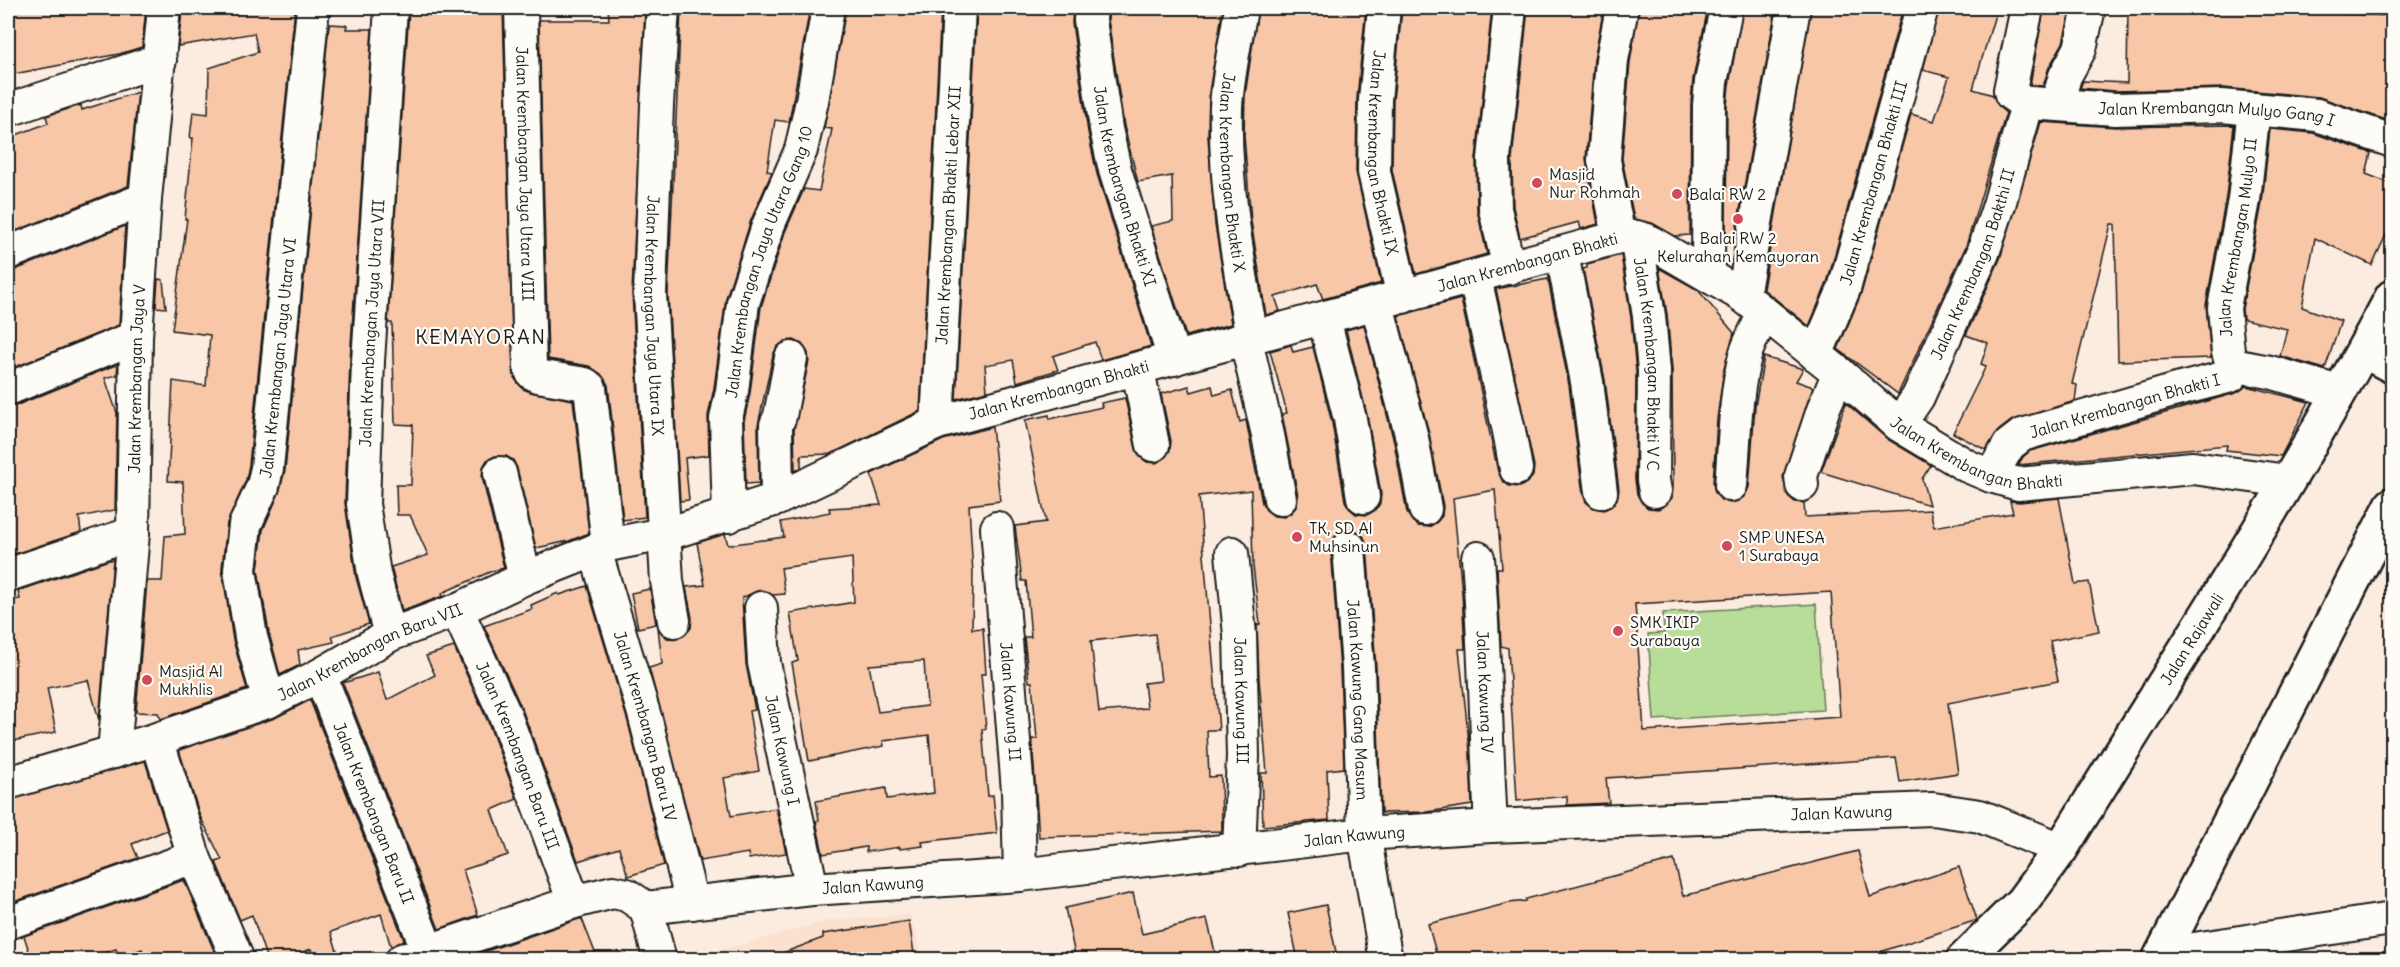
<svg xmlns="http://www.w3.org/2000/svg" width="2400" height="967" font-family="Delius,sans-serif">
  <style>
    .built { fill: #fbe1ce }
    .green { fill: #b7dd98; stroke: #6a7c5a; stroke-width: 1.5 }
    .building { fill: #f8c7a8; stroke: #1c1c1c; stroke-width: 1.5; fill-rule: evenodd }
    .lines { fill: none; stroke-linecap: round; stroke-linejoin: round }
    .street-casing { stroke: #1c1c1c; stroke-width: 36 }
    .secondary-casing { stroke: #1c1c1c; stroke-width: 38 }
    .primary-casing { stroke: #1c1c1c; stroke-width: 38 }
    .street { stroke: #fdfcf7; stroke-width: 32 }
    .secondary { stroke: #fdfcf7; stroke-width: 33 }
    .primary { stroke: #fdfcf7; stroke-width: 33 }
    .poi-dot { fill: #d1495b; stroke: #fdfcf7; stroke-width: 2 }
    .labels { text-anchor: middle; stroke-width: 4.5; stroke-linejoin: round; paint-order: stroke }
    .street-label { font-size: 16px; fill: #1c1c1c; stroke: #fdfcf7 }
    .poi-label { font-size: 16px; fill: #1c1c1c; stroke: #fdfcf7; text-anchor: start }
    .quarter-label { font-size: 20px; letter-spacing: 1.5px; fill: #1c1c1c; stroke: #fdfcf7 }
  </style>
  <rect width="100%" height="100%" fill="#fcecdf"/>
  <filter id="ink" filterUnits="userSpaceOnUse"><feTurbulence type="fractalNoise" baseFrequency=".0167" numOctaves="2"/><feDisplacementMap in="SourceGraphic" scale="12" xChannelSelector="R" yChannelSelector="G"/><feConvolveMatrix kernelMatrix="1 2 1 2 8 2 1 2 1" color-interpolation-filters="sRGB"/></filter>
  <g filter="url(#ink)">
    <path class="built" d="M 910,915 L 923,959 L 687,960 L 826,921 Z"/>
    <path class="green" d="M 1816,604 L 1823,710 L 1654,720 L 1648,634 L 1664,633 L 1663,613 Z"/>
    <g class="building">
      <path d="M 8,8 L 146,8 L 142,47 L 119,54 L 8,75 Z"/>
      <path d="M 239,8 L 295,8 L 249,465 L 246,480 L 227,523 L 222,568 L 233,640 L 247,689 L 161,719 L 158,713 L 136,712 L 147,581 L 162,581 L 165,536 L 185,534 L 183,482 L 168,481 L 173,381 L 206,386 L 210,335 L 172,330 L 187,219 L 185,219 L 193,138 L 190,138 L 193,112 L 208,114 L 209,68 L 258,52 L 254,33 L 178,46 L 182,12 L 238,14 Z"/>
      <path d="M 472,8 L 503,8 L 513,372 L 515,379 L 523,389 L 530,392 L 573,400 L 589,533 L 569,541 L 536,548 L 517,468 L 513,460 L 506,456 L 495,456 L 487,460 L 483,467 L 482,477 L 504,568 L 492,571 L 442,593 L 443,596 L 402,611 L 391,567 L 428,555 L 410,515 L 397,515 L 396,485 L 411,485 L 413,425 L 395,424 L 392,323 L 388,323 L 409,9 Z"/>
      <path d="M 608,8 L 645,8 L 632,293 L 645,517 L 623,520 L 608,385 L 601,374 L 589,366 L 548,359 L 539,20 L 609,20 Z"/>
      <path d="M 752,8 L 810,8 L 789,122 L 775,120 L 767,171 L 772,172 L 751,220 L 726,298 L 714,388 L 708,416 L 709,455 L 685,458 L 689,500 L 680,501 L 668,294 L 681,9 L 752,14 Z"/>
      <path d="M 865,8 L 941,8 L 920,411 L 831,454 L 801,455 L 801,468 L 795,471 L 794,429 L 809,361 L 808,353 L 802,344 L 794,340 L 785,341 L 777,347 L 773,355 L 758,425 L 759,486 L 758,483 L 746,484 L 744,421 L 750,393 L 761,307 L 785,232 L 804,189 L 819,191 L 832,129 L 824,128 L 846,9 L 864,13 Z"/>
      <path d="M 977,8 L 1073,8 L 1072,23 L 1088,132 L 1097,174 L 1151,346 L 1101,360 L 1095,342 L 1053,356 L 1058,370 L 1017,382 L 1013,360 L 985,365 L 987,391 L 956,399 Z"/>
      <path d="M 1109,8 L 1223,8 L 1209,92 L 1208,137 L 1215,225 L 1231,324 L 1186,336 L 1151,226 L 1173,221 L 1172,176 L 1138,182 L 1124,126 L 1108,19 Z"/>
      <path d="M 1258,8 L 1366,8 L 1357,98 L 1356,172 L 1381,283 L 1323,299 L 1317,284 L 1275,297 L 1280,311 L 1266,315 L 1251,221 L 1244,136 L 1245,96 Z"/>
      <path d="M 1402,8 L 1492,8 L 1476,159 L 1477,210 L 1487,254 L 1416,274 L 1392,170 L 1393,101 Z"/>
      <path d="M 1528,8 L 1604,8 L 1594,59 L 1586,159 L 1598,224 L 1581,229 L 1579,222 L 1520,238 L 1513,207 L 1512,160 Z"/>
      <path d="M 1639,8 L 1708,8 L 1693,79 L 1691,104 L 1690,235 L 1675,236 L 1652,223 L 1634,219 L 1622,159 L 1630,62 Z"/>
      <path d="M 1743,8 L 1776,8 L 1735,238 L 1726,237 L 1727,106 L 1729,85 Z"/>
      <path d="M 1811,8 L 1903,8 L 1827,283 L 1809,326 L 1763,289 Z"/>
      <path d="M 1939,8 L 1997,8 L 1973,89 L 1993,95 L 2000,108 L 2006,113 L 1966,246 L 1898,394 L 1838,349 L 1861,294 L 1911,114 L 1934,121 L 1949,77 L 1923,70 Z"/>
      <path d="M 2044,8 L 2071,8 L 2063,43 L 2049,67 L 2043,86 L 2030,85 Z"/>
      <path d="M 2128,8 L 2211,8 L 2392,16 L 2392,122 L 2319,97 L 2224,88 L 2115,91 L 2080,88 L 2083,81 L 2127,83 Z"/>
      <path d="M 329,24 L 347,25 L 346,29 L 372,29 L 350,360 L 345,503 L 356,577 L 369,624 L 332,636 L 334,642 L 298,650 L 300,665 L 280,675 L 269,633 L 258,570 L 263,530 L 279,493 L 285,470 Z"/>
      <path d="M 138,92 L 128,186 L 16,231 L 8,186 L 8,138 L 48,123 L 46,116 L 81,105 L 82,110 Z"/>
      <path d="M 2041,122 L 2115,127 L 2234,125 L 2226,197 L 2206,305 L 2211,358 L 2118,361 L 2115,224 L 2111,224 L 2072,384 L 2077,385 L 2075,401 L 2011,421 L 1998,431 L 1986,450 L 1953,433 L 1986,366 L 1981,364 L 1988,343 L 1966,335 L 2000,259 Z"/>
      <path d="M 2270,129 L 2313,133 L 2371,153 L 2366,174 L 2392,184 L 2392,238 L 2386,235 L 2372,265 L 2315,238 L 2302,307 L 2341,321 L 2325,369 L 2280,356 L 2287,329 L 2243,319 L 2242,309 L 2262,203 Z"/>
      <path d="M 125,226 L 119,325 L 8,370 L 8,271 L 15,270 Z"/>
      <path d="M 1621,255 L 1631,318 L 1636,372 L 1635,480 L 1637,494 L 1642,503 L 1648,508 L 1658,509 L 1666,505 L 1672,498 L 1673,488 L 1672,369 L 1667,314 L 1659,268 L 1698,290 L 1734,333 L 1724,369 L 1717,419 L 1713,484 L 1715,493 L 1721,500 L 1730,503 L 1738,501 L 1745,496 L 1749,487 L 1755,406 L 1764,357 L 1803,369 L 1796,381 L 1813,387 L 1783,477 L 1788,496 L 1795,502 L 1804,503 L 1805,517 L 1930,510 L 1934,527 L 2013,513 L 2010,501 L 2020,502 L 2059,498 L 2075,584 L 2089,582 L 2099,631 L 2050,641 L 2058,681 L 1948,703 L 1958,773 L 1900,782 L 1896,758 L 1606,778 L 1609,803 L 1567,805 L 1567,796 L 1517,801 L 1508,648 L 1501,646 L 1497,568 L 1502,568 L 1495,490 L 1453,498 L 1462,593 L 1465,649 L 1459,649 L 1470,751 L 1472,805 L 1427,812 L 1381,813 L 1376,667 L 1367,546 L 1364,537 L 1357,531 L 1347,529 L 1339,532 L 1333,539 L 1331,548 L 1340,669 L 1344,768 L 1327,770 L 1329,820 L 1263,826 L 1261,773 L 1267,773 L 1259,679 L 1257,625 L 1260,624 L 1253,566 L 1251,490 L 1199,496 L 1219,730 L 1207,730 L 1209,777 L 1221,776 L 1222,831 L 1039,837 L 1032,739 L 1037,739 L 1032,682 L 1029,682 L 1024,637 L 1031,637 L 1026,581 L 1022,581 L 1015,526 L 1046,522 L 1025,420 L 1049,415 L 1050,419 L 1102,407 L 1101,403 L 1125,398 L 1136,449 L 1140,457 L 1147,462 L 1156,463 L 1165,458 L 1170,450 L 1171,441 L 1161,394 L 1189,386 L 1191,392 L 1212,386 L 1214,395 L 1232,390 L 1240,422 L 1246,420 L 1262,503 L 1266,510 L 1274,516 L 1284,517 L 1291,513 L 1297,506 L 1298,496 L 1282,414 L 1287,413 L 1270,351 L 1291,345 L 1293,352 L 1313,347 L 1332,423 L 1345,501 L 1349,508 L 1356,514 L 1367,515 L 1374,511 L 1380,504 L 1381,494 L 1367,415 L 1346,330 L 1364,325 L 1394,442 L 1407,513 L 1412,521 L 1418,526 L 1429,527 L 1437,522 L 1442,516 L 1443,506 L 1429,433 L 1398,316 L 1461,299 L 1498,472 L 1502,480 L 1509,486 L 1520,487 L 1528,482 L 1533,476 L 1534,466 L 1496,289 L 1548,279 L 1569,385 L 1583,494 L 1586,502 L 1594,508 L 1604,510 L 1612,506 L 1617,499 L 1619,490 L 1605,380 L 1583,269 L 1587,268 L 1587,264 ZM 1831,592 L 1840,717 L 1644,731 L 1635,604 ZM 1155,634 L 1161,681 L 1144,683 L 1147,708 L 1099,712 L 1091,641 Z"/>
      <path d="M 158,279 L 163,280 L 166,308 L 156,307 Z"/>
      <path d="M 118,364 L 117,375 L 105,378 L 117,413 L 115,510 L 79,517 L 81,532 L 8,556 L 8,407 L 15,406 Z"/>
      <path d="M 2246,386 L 2309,402 L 2281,456 L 2226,450 L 2227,445 L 2018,465 L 2023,457 L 2030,451 L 2236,393 Z"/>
      <path d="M 1846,403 L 1887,439 L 1931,465 L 1922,479 L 1929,505 L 1821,472 Z"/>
      <path d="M 992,427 L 1000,501 L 969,505 L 973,574 L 972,629 L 983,628 L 986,674 L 981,674 L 986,729 L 982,729 L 988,796 L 993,795 L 997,833 L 922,842 L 923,846 L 900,849 L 900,847 L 866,852 L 866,847 L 823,854 L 816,821 L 819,820 L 816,801 L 886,788 L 887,799 L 934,793 L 929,735 L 883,741 L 884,746 L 809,761 L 792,663 L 798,661 L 790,613 L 854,602 L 852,558 L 781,568 L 785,594 L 772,595 L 759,590 L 742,598 L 746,664 L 755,710 L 749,711 L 759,771 L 724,778 L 731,816 L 776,808 L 786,853 L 749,859 L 748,853 L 700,861 L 649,668 L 662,664 L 658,627 L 667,638 L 677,639 L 685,635 L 691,628 L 692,618 L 686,587 L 705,585 L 697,543 L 725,534 L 728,545 L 784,537 L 781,522 L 830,512 L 829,508 L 881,505 L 871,474 L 943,440 ZM 924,661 L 927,706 L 878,712 L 869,665 Z"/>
      <path d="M 109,560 L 113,560 L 99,720 L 88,680 L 47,688 L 56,732 L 8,742 L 8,601 L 20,599 L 18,591 Z"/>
      <path d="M 587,586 L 628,722 L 664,865 L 628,876 L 619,848 L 578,861 L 522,709 L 484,626 L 532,609 L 531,605 L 558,593 L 559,595 Z"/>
      <path d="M 650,589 L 656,624 L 638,628 L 631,593 Z"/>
      <path d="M 454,647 L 488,722 L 517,799 L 492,810 L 508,855 L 463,870 L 478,915 L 439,929 L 343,683 L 378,672 L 387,700 L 435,675 L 426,656 Z"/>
      <path d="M 310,700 L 404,940 L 391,947 L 381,914 L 331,932 L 340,960 L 314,960 L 311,949 L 282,960 L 267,960 L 252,915 L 240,920 L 216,862 L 222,860 L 200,816 L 179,750 L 275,718 Z"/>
      <path d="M 145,761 L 167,830 L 132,844 L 138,858 L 8,904 L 8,800 Z"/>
      <path d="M 1858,851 L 1870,897 L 1959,867 L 1977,920 L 1883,951 L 1848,960 L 1438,960 L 1428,924 L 1509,903 L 1526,901 L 1526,899 L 1674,860 L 1683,896 Z"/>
      <path d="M 184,880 L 218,960 L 146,960 L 142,949 L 119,958 L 116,949 L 83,960 L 32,960 L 24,936 Z"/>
      <path d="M 1133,893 L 1142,934 L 1207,919 L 1217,960 L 1076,960 L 1065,908 Z"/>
      <path d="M 1326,905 L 1336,952 L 1298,960 L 1288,913 Z"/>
      <path d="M 582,919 L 598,960 L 460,960 L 579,919 Z"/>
      <path d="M 909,921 L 915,960 L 773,960 L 772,957 L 823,938 L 823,934 Z"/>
    </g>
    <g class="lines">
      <defs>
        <g id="street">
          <path id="s1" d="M 521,8 L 530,367 L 532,373 L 538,376 L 585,384 L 590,388 L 608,545"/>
          <path id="s2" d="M 663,8 L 657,105 L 650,294 L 667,581 L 674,621"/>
          <path id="s3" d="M 1091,8 L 1090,20 L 1106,129 L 1115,170 L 1174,359"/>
          <path id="s4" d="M 1241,8 C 1236,40 1228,74 1226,107 C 1224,185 1238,261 1252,338"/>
          <path id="s5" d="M 1384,8 L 1375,100 L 1374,172 L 1403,297"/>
          <path d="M 2057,104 L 2065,76 L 2080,49 L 2089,8"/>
          <path d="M 2027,105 L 2011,94 L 2010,90 L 2027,8"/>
          <path d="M 8,110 L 160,60"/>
          <path d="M 1619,237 L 1604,160 L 1612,60 L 1622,8"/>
          <path id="s6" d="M 1636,237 L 1649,316 L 1654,371 L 1653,480 L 1655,491"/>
          <path d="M 8,253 L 145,199"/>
          <path d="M 1562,254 L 1587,382 L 1601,492"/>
          <path d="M 1509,268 L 1495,209 L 1494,159 L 1510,8"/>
          <path d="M 1708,275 L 1709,105 L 1711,82 L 1726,8"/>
          <path d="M 1475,278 L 1509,431 L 1516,469"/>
          <path d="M 1743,296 L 1794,8"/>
          <path d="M 1377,305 L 1412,438 L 1425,509"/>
          <path d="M 1324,319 L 1350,419 L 1363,497"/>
          <path d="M 1246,340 L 1268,435 L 1280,499"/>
          <path id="s7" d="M 1816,355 L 1844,289 L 1922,8"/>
          <path d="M 2232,365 L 2270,372 L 2339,392"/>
          <path d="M 1138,370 L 1153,445"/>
          <path d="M 8,389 L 136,337"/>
          <path id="s8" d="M 937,423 L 959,8"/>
          <path id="s9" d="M 1899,425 L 1918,397 L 1983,253 L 1999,205 L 2027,105 L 2030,103 L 2115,109 L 2222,106 L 2317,115 L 2392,141"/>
          <path d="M 500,473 L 525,578"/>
          <path id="s10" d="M 1991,476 L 2009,445 L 2022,435 L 2173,391 L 2231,376 L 2232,365 L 2228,352 L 2224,308 L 2244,200 L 2254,109"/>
          <path d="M 1731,485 C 1735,441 1734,399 1745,356 C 1749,341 1758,327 1764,314"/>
          <path d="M 1802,485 L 1801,476 L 1824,407 L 1839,373"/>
          <path d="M 777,499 L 776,425 L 780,416 L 791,358"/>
          <path id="s11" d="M 729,516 L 726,419 L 732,391 L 743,303 L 768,226 L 801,150 L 812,101 L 828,8"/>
          <path id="s12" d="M 997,528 L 1018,791 L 1020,875"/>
          <path id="s13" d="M 1349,547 L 1358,668 L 1364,834 L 1386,960"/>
          <path id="s14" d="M 595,550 L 645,717 L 692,903"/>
          <path id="s15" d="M 1232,553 L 1240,635 L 1243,756 L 1239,850"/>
          <path id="s16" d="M 1478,558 C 1485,647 1486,736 1491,826"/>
          <path d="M 8,575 L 133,533"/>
          <path id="s17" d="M 761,608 L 764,663 L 812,889"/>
          <path id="s18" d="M 457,610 L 505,715 L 574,902"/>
          <path id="s19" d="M 390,635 L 374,574 L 363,504 L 368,361 L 391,8"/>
          <path id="s20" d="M 320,675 L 428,951"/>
          <path id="s21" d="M 269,701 L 251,637 L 240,570 L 245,525 L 263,486 L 267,468 L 313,8"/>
          <path d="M 157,739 L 194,857 L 238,960"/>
          <path id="s22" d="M 114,752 L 133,533 L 136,337 L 145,199 L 164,8"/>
          <path id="s23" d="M 8,783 L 157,739 L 269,701 L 320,675 L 390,635 L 457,610 L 525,578 L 608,545 L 673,532 L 777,499 L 937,423 L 1619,237 L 1636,237 L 1647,240 L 1743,296 L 1839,373 L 1899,425 L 1967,466 L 1991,476 L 2018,484 L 2193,468 L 2287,481"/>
          <path id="s24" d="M 646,908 L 812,889 L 1020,875 L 1364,834 L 1491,826 L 1933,809 L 1980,816 L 2061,849"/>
          <path d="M 646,908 L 660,960"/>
          <path d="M 8,923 L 194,857"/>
          <path d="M 2161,954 L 2392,919"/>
          <path d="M 402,960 L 574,902 L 613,892 L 627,895 L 646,908"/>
        </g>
        <path id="secondary" d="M 2364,351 L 2392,366"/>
        <g id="primary">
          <path id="s25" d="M 1963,960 L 2022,902 L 2061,849 C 2173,667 2292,486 2392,297"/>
          <path d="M 2159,960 L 2392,505"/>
        </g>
      </defs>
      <use href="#street" class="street-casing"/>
      <use href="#secondary" class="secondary-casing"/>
      <use href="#primary" class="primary-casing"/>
      <use href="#street" class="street"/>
      <use href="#secondary" class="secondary"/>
      <use href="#primary" class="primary"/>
    </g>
  </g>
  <g class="poi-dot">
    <circle cx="1537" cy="183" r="6"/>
    <circle cx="1677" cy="194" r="6"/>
    <circle cx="1738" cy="219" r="6"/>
    <circle cx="1297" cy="537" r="6"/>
    <circle cx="1727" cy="546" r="6"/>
    <circle cx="1618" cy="631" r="6"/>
    <circle cx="147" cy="680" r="6"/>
  </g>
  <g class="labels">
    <g class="street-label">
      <text dy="6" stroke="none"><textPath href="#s9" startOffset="537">Jalan Krembangan Mulyo Gang I</textPath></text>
      <text dy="6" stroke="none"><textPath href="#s5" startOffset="146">Jalan Krembangan Bhakti IX</textPath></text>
      <text dy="6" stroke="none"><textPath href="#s4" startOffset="166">Jalan Krembangan Bhakti X</textPath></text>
      <text dy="6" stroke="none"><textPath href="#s1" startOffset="166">Jalan Krembangan Jaya Utara VIII</textPath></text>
      <text dy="6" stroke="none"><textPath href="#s7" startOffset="182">Jalan Krembangan Bhakti III</textPath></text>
      <text dy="6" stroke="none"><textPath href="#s3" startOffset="182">Jalan Krembangan Bhakti XI</textPath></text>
      <text dy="6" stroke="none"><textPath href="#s8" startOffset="208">Jalan Krembangan Bhakti Lebar XII</textPath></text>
      <text dy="6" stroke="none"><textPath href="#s10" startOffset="410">Jalan Krembangan Mulyo II</textPath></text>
      <text dy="6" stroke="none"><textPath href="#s11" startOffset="261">Jalan Krembangan Jaya Utara Gang 10</textPath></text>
      <text dy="6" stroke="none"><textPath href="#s23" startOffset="1612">Jalan Krembangan Bhakti</textPath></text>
      <text dy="6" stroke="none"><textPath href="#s9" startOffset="178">Jalan Krembangan Bakthi II</textPath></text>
      <text dy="6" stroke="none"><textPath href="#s2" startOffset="308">Jalan Krembangan Jaya Utara IX</textPath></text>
      <text dy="6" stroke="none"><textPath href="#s19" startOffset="315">Jalan Krembangan Jaya Utara VII</textPath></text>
      <text dy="6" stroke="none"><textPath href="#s21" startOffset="352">Jalan Krembangan Jaya Utara VI</textPath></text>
      <text dy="6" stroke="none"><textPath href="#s6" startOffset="128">Jalan Krembangan Bhakti V C</textPath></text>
      <text dy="6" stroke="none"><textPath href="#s22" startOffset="374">Jalan Krembangan Jaya V</textPath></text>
      <text dy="6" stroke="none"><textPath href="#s23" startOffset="1126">Jalan Krembangan Bhakti</textPath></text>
      <text dy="6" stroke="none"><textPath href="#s10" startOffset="159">Jalan Krembangan Bhakti I</textPath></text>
      <text dy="6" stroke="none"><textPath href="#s23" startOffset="2134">Jalan Krembangan Bhakti</textPath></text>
      <text dy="6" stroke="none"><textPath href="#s25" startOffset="396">Jalan Rajawali</textPath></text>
      <text dy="6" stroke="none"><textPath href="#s23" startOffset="386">Jalan Krembangan Baru VII</textPath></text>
      <text dy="6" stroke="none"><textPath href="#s16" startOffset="134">Jalan Kawung IV</textPath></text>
      <text dy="6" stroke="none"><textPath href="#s13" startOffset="153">Jalan Kawung Gang Masum</textPath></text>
      <text dy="6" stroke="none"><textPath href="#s12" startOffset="174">Jalan Kawung II</textPath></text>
      <text dy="6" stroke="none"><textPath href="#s15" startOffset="148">Jalan Kawung III</textPath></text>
      <text dy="6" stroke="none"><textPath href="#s14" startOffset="183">Jalan Krembangan Baru IV</textPath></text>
      <text dy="6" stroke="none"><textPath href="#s17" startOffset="144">Jalan Kawung I</textPath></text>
      <text dy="6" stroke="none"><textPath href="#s18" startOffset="158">Jalan Krembangan Baru III</textPath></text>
      <text dy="6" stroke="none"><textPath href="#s20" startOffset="148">Jalan Krembangan Baru II</textPath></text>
      <text dy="6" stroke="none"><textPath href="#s24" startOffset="1200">Jalan Kawung</textPath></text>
      <text dy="6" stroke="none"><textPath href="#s24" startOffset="712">Jalan Kawung</textPath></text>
      <text dy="6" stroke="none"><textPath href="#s24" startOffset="228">Jalan Kawung</textPath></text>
    </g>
    <g class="poi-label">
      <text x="1549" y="180">Masjid<tspan x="1549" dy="18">Nur Rohmah</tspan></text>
      <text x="1689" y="200">Balai RW 2</text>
      <text x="1738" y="244" text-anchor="middle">Balai RW 2<tspan x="1738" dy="18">Kelurahan Kemayoran</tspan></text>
      <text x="1309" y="534">TK, SD Al<tspan x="1309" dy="18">Muhsinun</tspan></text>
      <text x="1739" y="543">SMP UNESA<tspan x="1739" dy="18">1 Surabaya</tspan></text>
      <text x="1630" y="628">SMK IKIP<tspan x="1630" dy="18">Surabaya</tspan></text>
      <text x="159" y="677">Masjid Al<tspan x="159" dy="18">Mukhlis</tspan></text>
    </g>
    <g class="quarter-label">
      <text x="481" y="344">KEMAYORAN</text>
    </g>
  </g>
  <rect width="2400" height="967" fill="none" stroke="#fdfcf7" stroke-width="30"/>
  <rect x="15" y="15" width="2370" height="937" fill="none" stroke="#1c1c1c" stroke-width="2" filter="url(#ink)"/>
</svg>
